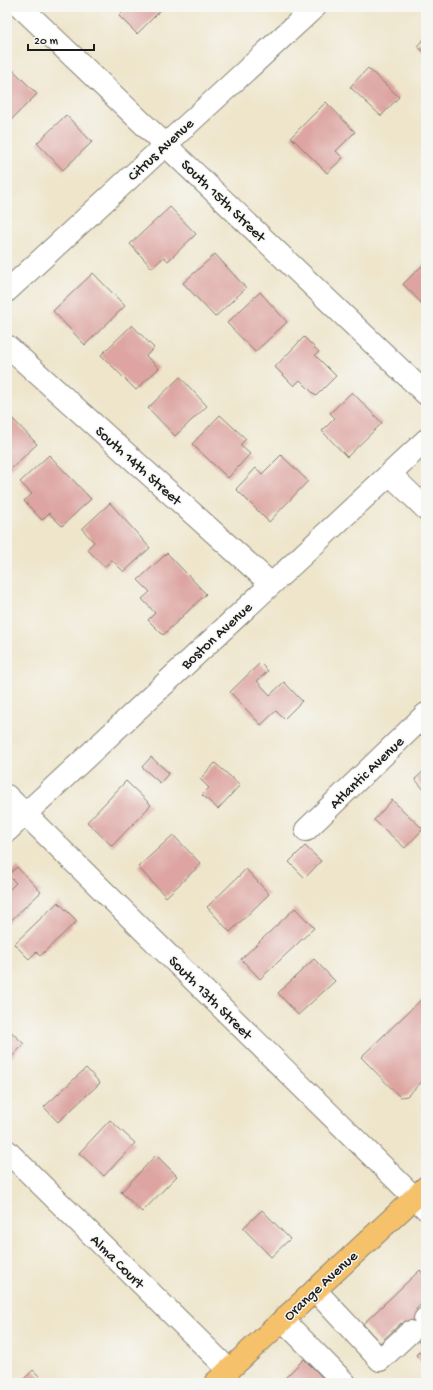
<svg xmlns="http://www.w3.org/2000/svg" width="433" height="1390" font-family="'Gochi Hand',sans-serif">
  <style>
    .building { fill: #dda4a1 }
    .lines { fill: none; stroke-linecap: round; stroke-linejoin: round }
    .minor-casing { stroke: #858074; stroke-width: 24 }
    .major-casing { stroke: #858074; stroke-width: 24 }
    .minor { stroke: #fff; stroke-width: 22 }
    .major { stroke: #f5c16b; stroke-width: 22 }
    .labels { text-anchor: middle; stroke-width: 3; stroke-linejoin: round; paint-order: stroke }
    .street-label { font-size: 15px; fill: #1c1c1c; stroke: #f6f6f2 }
  </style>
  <rect width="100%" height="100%" fill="#f6f6f2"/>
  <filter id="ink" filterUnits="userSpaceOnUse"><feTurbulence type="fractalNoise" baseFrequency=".025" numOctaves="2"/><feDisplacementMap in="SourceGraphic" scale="8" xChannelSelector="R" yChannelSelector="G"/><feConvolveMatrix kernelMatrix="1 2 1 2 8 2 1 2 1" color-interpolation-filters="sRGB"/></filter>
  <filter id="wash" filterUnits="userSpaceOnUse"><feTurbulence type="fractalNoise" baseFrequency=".012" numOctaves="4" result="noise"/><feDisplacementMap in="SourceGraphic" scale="16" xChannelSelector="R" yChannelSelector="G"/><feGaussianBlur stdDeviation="0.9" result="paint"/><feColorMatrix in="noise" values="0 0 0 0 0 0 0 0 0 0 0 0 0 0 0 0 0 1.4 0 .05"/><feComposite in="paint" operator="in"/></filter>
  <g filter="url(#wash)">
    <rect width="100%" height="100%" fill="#eee5cb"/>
    <g id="blocks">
      <g class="building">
        <path d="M 128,7 L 164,7 L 137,34 L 119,16 Z"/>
        <path d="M 426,37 L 426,54 L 417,46 Z"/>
        <path d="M 10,67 L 37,94 L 10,121 L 7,119 L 7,70 Z"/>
        <path d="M 368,68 L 399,97 L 381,116 L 350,87 Z"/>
        <path d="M 326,102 L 355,132 L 336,151 L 343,158 L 327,173 L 291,137 Z"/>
        <path d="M 66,115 L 92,142 L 63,170 L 37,143 Z"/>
        <path d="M 170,207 L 196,234 L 168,261 L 164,257 L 152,268 L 130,244 Z"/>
        <path d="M 215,254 L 246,288 L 215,317 L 183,283 Z"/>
        <path d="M 426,262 L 426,308 L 403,284 Z"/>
        <path d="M 93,273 L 125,306 L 85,345 L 53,311 Z"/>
        <path d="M 260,292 L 287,322 L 255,352 L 227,323 Z"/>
        <path d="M 132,325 L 154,348 L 146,356 L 159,368 L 136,390 L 101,355 Z"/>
        <path d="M 304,337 L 319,352 L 315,355 L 336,376 L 316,396 L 300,380 L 294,386 L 275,367 Z"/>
        <path d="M 180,377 L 207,406 L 175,436 L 148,408 Z"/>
        <path d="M 352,392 L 382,423 L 347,457 L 322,431 L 335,418 L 330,413 Z"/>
        <path d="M 7,413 L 37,444 L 10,470 L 7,467 Z"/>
        <path d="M 220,415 L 246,439 L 240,445 L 250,454 L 228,478 L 192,444 Z"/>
        <path d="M 49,455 L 91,499 L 62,526 L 49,513 L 42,520 L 24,501 L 32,494 L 20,482 Z"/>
        <path d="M 281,455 L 308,481 L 269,522 L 236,489 L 256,468 L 262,474 Z"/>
        <path d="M 110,503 L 150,548 L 124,572 L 112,560 L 104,567 L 87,549 L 94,542 L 82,529 Z"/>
        <path d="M 167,553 L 206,594 L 163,635 L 148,620 L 155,613 L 142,599 L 150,592 L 138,580 Z"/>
        <path d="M 260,663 L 268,671 L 257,681 L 270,695 L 284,682 L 302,701 L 284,719 L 276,711 L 261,725 L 230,692 Z"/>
        <path d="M 151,757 L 169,773 L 160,783 L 142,767 Z"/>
        <path d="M 215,763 L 240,785 L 218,809 L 202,795 L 209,788 L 200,779 Z"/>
        <path d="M 426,769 L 426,792 L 415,779 Z"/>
        <path d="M 126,781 L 151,805 L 112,846 L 87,822 Z"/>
        <path d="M 392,800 L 423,829 L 405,848 L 374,820 Z"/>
        <path d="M 173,835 L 201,864 L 166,897 L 138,867 Z"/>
        <path d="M 305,846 L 321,861 L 305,878 L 289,862 Z"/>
        <path d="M 17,867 L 41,892 L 7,924 L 7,892 L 16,883 L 8,875 Z"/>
        <path d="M 246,869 L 269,894 L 230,932 L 207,907 Z"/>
        <path d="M 58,902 L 77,921 L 40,956 L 36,952 L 29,959 L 14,944 Z"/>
        <path d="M 295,908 L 314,928 L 260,979 L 241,959 Z"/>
        <path d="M 314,959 L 335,981 L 298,1015 L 278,993 Z"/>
        <path d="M 426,995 L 426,1078 L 407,1096 L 400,1097 L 361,1057 Z"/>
        <path d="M 7,1028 L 24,1044 L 7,1062 Z"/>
        <path d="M 86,1068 L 100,1083 L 58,1122 L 44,1107 Z"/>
        <path d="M 110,1120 L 135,1143 L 104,1176 L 79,1153 Z"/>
        <path d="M 156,1155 L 177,1176 L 142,1212 L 121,1192 Z"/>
        <path d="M 262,1210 L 290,1239 L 271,1257 L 243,1228 Z"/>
        <path d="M 420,1270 L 426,1277 L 426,1300 L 416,1309 L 426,1320 L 426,1366 L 416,1355 L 424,1347 L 401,1323 L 380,1343 L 363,1324 Z"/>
        <path d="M 304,1359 L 328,1383 L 286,1383 L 283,1380 Z"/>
        <path d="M 33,1370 L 46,1383 L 20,1383 Z"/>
      </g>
    </g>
  </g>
  <g filter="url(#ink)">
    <use href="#blocks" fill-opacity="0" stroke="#858074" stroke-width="1"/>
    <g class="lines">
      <defs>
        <g id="minor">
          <path d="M 21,7 L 426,394"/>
          <path d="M 7,291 L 315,7"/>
          <path d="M 7,346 L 271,584"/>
          <path d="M 390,474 L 426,509"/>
          <path d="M 7,796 L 426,1209"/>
          <path d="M 306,830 L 426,714"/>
          <path d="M 7,831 L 426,440"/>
          <path d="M 7,1151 L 229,1370"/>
          <path d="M 315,1290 L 380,1360 L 410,1332"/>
          <path d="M 425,1319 L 426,1318"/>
          <path d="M 283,1320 L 345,1383"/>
        </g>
        <path id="major" d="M 215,1383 L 426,1187"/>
      </defs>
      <use href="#minor" class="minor-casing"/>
      <use href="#major" class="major-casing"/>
      <use href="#minor" class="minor"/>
      <use href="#major" class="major"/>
    </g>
  </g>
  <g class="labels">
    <g class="street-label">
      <text transform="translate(160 149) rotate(-43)" y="5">Citrus Avenue</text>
      <text transform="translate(224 200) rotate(44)" y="5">South 15th Street</text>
      <text transform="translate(139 465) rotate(42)" y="5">South 14th Street</text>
      <text transform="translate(216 635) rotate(-43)" y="5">Boston Avenue</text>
      <text transform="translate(366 772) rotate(-44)" y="5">Atlantic Avenue</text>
      <text transform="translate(211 997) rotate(45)" y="5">South 13th Street</text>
      <text transform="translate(118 1261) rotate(45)" y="5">Alma Court</text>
      <text transform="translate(320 1285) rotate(-43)" y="5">Orange Avenue</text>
    </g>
  </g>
  <rect width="433" height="1390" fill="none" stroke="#f6f6f2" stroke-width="24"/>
  <path d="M28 44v6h66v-6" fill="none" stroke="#1c1c1c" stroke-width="2"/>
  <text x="34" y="44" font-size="12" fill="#1c1c1c" stroke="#f6f6f2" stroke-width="3" paint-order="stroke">20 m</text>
</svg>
